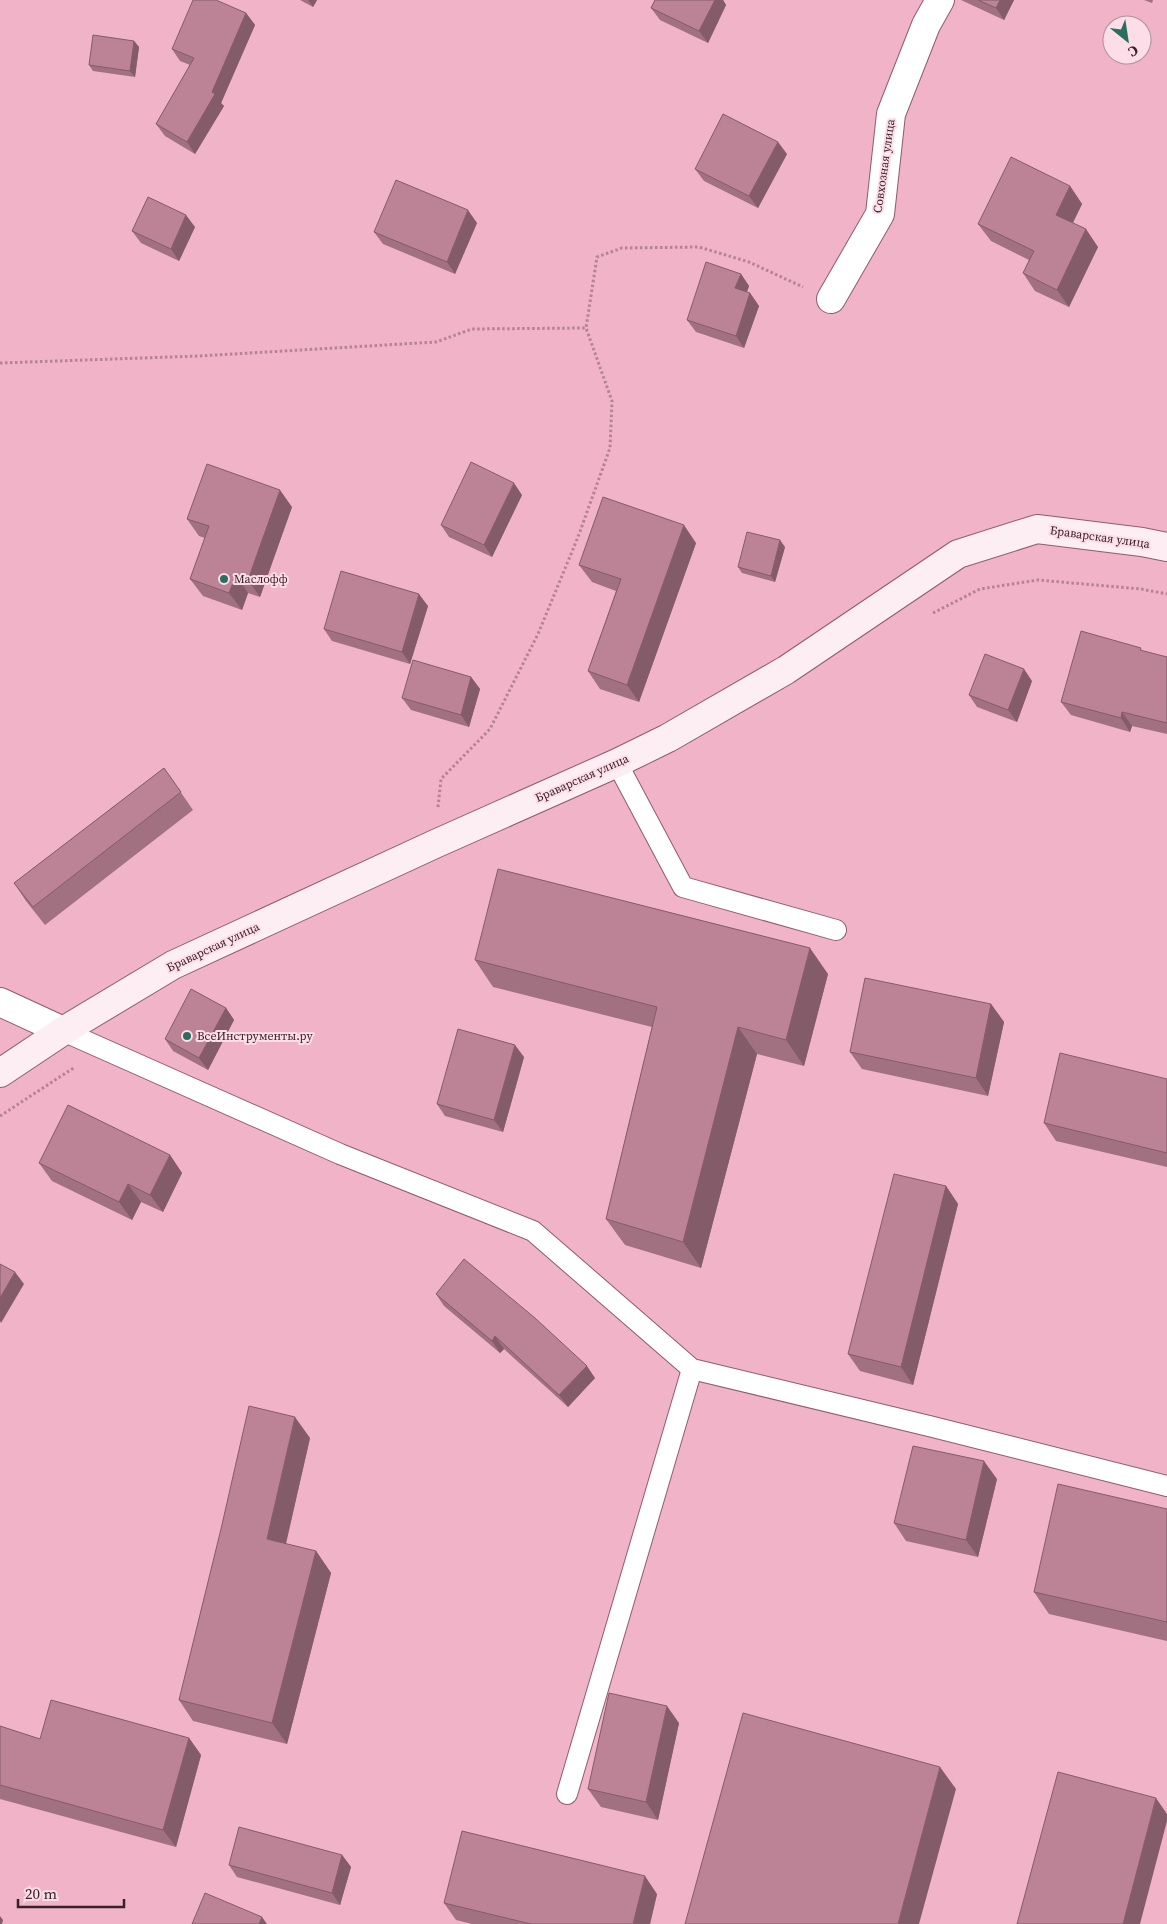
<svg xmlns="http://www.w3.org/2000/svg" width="1167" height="1924" font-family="'Source Serif 4',serif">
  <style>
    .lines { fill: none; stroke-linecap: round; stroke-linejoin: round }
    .service-casing { stroke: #915b6e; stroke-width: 22 }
    .minor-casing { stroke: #915b6e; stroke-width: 30 }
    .secondary-casing { stroke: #915b6e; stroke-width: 30 }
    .path { stroke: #b58494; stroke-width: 3; stroke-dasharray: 2.5 2.5; stroke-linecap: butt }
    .service { stroke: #fff; stroke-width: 20 }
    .minor { stroke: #fff; stroke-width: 28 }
    .secondary { stroke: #fceef3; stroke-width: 28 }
    .wall { fill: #a27181 }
    .shaded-wall { fill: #845c69 }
    .building { fill: #bc8396; stroke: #845c69 }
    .poi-dot { fill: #2a6e60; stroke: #fddde7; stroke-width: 2 }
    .labels { text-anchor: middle; stroke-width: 4; stroke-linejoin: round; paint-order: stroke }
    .street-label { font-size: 12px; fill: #382129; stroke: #fddde7 }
    .poi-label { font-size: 12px; fill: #382129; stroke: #fddde7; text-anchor: start }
  </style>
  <rect width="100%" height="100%" fill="#f0b3c7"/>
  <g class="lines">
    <defs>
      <g id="service">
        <path d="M 617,763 L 683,887 L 836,930"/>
        <path d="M 63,1031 L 340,1154 L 533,1231 L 692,1369 L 929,1426 L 1167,1486"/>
        <path d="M 567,1794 L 692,1369"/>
      </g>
      <g id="minor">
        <path d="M 831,299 L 880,214 L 891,114 L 926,25 L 940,0"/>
        <path d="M 0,1002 L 63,1031"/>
      </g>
      <path id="secondary" d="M 0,1073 L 63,1031 L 173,965 L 435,844 L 617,763 L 668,738 L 786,670 L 958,554 L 1037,529 L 1142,542 L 1167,547"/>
    </defs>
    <use href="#service" class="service-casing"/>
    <use href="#minor" class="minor-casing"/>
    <use href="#secondary" class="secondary-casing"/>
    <g class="path">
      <path d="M 0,363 L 199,356 L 436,342 L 472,329 L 586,328"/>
      <path d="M 933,613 L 980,589 L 1038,580 L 1141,589 L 1167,594"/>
      <path d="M 438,807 L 441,779 L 490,729 L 538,634 L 578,537 L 610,448 L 612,401 L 586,328 L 597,257 L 622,248 L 699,247 L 749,262 L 803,287"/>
      <path d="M 0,1116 L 75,1067"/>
    </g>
    <use href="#service" class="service"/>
    <use href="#minor" class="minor"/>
    <use href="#secondary" class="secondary"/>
  </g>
  <g class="wall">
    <path d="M 300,0 L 317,0 L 313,7 Z"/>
    <path d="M 655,0 L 723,0 L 726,5 L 708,43 L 660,20 L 651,8 Z"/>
    <path d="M 961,0 L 1014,0 L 1004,20 Z"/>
    <path d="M 1144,0 L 1153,0 L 1152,3 Z"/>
    <path d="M 246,13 L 255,25 L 221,103 L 224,106 L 195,154 L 165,136 L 156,124 L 190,65 L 180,61 L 172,49 Z"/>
    <path d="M 134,41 L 139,47 L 135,77 L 93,71 L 89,65 Z"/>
    <path d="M 787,154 L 758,208 L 704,181 L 695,169 Z"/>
    <path d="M 1070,186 L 1082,204 L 1073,223 L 1098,247 L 1069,307 L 1035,291 L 1023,273 L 1029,260 L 991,241 L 978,224 Z"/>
    <path d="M 477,223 L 455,274 L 383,244 L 374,232 Z"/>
    <path d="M 195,227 L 179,261 L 141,243 L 132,231 Z"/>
    <path d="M 741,274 L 749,286 L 747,292 L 750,293 L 759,306 L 744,348 L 696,332 L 687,320 Z"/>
    <path d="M 522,495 L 492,557 L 449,537 L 441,525 Z"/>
    <path d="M 292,507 L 260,597 L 248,593 L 242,610 L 203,596 L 190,579 L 205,538 L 199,536 L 187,519 Z"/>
    <path d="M 696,543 L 639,702 L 600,689 L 588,671 L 616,591 L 592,582 L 579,565 Z"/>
    <path d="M 785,547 L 775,582 L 742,573 L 738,567 Z"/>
    <path d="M 428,606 L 410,664 L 332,641 L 324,629 Z"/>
    <path d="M 1143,651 L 1167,657 L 1167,734 L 1132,726 L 1130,732 L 1071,715 L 1061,702 Z"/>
    <path d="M 471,677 L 480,689 L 469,727 L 411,710 L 402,698 Z"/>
    <path d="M 1032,681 L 1017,722 L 977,707 L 969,695 Z"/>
    <path d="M 164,768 L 193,810 L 45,925 L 26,901 L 14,883 Z"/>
    <path d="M 475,960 L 828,974 L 804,1066 L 757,1054 L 701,1268 L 625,1245 L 606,1219 L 652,1027 L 493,987 Z"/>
    <path d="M 991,1004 L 1004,1022 L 988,1096 L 862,1069 L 850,1052 Z"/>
    <path d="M 226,1008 L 234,1020 L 208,1070 L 173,1051 L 165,1039 Z"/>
    <path d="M 524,1057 L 503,1132 L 445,1116 L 437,1104 Z"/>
    <path d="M 1167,1079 L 1167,1167 L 1056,1141 L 1044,1123 Z"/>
    <path d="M 170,1155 L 182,1173 L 163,1212 L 141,1202 L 132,1220 L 52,1181 L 39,1163 Z"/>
    <path d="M 946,1186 L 958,1204 L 913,1385 L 860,1371 L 848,1354 Z"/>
    <path d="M 436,1294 L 595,1378 L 568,1407 L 504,1349 L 500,1353 L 444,1306 Z"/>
    <path d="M 310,1438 L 286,1544 L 316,1551 L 331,1573 L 287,1744 L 193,1721 L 179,1700 Z"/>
    <path d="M 997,1479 L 978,1557 L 906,1541 L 894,1523 Z"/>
    <path d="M 1167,1509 L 1167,1641 L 1049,1614 L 1034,1592 Z"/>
    <path d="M 679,1723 L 658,1820 L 601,1807 L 588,1789 Z"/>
    <path d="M 0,1726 L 40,1739 L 189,1738 L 201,1755 L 176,1847 L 0,1799 Z"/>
    <path d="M 342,1855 L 351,1867 L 340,1905 L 237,1877 L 229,1865 Z"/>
    <path d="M 657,1894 L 650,1924 L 472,1924 L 456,1920 L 444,1903 Z"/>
  </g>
  <g class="shaded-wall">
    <path d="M 308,0 L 317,0 L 313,7 Z"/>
    <path d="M 715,0 L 723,0 L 726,5 L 708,43 L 699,31 Z"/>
    <path d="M 1000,0 L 1014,0 L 1004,20 L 996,8 Z"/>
    <path d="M 246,13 L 255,25 L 221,103 L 224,106 L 195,154 L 187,142 L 212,92 Z"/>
    <path d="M 134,41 L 139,47 L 135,77 L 130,71 Z"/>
    <path d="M 778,142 L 787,154 L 758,208 L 749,196 Z"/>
    <path d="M 1070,186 L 1082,204 L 1068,232 L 1056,215 Z"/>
    <path d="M 468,210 L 477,223 L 455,274 L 447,262 Z"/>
    <path d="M 186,215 L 195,227 L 179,261 L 171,249 Z"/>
    <path d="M 1086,229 L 1098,247 L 1069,307 L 1057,290 Z"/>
    <path d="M 741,274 L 749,286 L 744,300 L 735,288 Z"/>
    <path d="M 750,293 L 759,306 L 744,348 L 736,336 Z"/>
    <path d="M 514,483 L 522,495 L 492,557 L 484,545 Z"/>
    <path d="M 280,490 L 292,507 L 260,597 L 248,580 Z"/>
    <path d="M 684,525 L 696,543 L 639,702 L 627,685 Z"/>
    <path d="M 780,540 L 785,547 L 775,582 L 771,576 Z"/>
    <path d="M 236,575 L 248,593 L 242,610 L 229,593 Z"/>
    <path d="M 419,594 L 428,606 L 410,664 L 402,652 Z"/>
    <path d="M 1024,669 L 1032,681 L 1017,722 L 1008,710 Z"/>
    <path d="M 471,677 L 480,689 L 469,727 L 461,715 Z"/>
    <path d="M 1122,712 L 1132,726 L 1130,732 L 1121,718 Z"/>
    <path d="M 810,948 L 828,974 L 804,1066 L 786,1040 Z"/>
    <path d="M 991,1004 L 1004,1022 L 988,1096 L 976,1078 Z"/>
    <path d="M 226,1008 L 234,1020 L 208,1070 L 199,1058 Z"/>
    <path d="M 738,1027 L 757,1054 L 701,1268 L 683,1242 Z"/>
    <path d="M 515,1045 L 524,1057 L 503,1132 L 494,1120 Z"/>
    <path d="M 170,1155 L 182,1173 L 163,1212 L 150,1195 Z"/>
    <path d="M 128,1184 L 141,1202 L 132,1220 L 119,1202 Z"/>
    <path d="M 946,1186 L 958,1204 L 913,1385 L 901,1367 Z"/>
    <path d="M 15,1272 L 24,1284 L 1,1323 L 0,1321 L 0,1298 Z"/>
    <path d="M 495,1336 L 504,1349 L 500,1353 L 492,1341 Z"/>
    <path d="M 587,1366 L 595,1378 L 568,1407 L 559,1395 Z"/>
    <path d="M 295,1417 L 310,1438 L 282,1560 L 267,1539 Z"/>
    <path d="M 984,1461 L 997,1479 L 978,1557 L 966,1540 Z"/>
    <path d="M 316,1551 L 331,1573 L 287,1744 L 272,1723 Z"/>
    <path d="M 667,1706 L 679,1723 L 658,1820 L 646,1802 Z"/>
    <path d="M 189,1738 L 201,1755 L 176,1847 L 163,1830 Z"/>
    <path d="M 940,1767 L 956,1789 L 919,1924 L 898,1924 Z"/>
    <path d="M 1156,1798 L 1167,1814 L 1167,1821 L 1140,1924 L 1123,1924 Z"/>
    <path d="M 342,1855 L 351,1867 L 340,1905 L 332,1893 Z"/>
    <path d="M 645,1876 L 657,1894 L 650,1924 L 633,1924 Z"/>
    <path d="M 0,1916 L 3,1920 L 2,1924 L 0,1924 Z"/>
    <path d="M 262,1917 L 267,1924 L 259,1924 Z"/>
  </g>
  <g class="building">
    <path d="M 193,0 L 216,0 L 246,13 L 212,92 L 215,94 L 187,142 L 156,124 L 194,58 L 172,49 Z"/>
    <path d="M 655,0 L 715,0 L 699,31 L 651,8 Z"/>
    <path d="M 978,0 L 1000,0 L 996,8 Z"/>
    <path d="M 93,35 L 134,41 L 130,71 L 89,65 Z"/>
    <path d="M 723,114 L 778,142 L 749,196 L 695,169 Z"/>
    <path d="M 1011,157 L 1070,186 L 1056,215 L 1086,229 L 1057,290 L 1023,273 L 1034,251 L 978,224 Z"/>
    <path d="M 396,180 L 468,210 L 447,262 L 374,232 Z"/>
    <path d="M 148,197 L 186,215 L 171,249 L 132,231 Z"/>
    <path d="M 706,262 L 741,274 L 735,288 L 750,293 L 736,336 L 687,320 Z"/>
    <path d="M 471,462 L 514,483 L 484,545 L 441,525 Z"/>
    <path d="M 207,464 L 280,490 L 248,580 L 236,575 L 229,593 L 190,579 L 209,526 L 187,519 Z"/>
    <path d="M 603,497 L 684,525 L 627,685 L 588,671 L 621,579 L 579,565 Z"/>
    <path d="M 747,532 L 780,540 L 771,576 L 738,567 Z"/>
    <path d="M 341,571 L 419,594 L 402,652 L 324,629 Z"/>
    <path d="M 1081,631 L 1141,648 L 1140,650 L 1167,657 L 1167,723 L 1122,712 L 1121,718 L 1061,702 Z"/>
    <path d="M 985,654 L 1024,669 L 1008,710 L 969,695 Z"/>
    <path d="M 413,660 L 471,677 L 461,715 L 402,698 Z"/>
    <path d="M 164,768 L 181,792 L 33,907 L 14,883 Z"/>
    <path d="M 498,869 L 810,948 L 786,1040 L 738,1027 L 683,1242 L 606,1219 L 657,1007 L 475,960 Z"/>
    <path d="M 865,978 L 991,1004 L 976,1078 L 850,1052 Z"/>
    <path d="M 191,989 L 226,1008 L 199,1058 L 165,1039 Z"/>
    <path d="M 458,1029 L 515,1045 L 494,1120 L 437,1104 Z"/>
    <path d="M 1060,1053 L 1167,1079 L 1167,1153 L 1044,1123 Z"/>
    <path d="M 68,1105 L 170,1155 L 150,1195 L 128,1184 L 119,1202 L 39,1163 Z"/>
    <path d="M 894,1174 L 946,1186 L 901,1367 L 848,1354 Z"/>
    <path d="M 464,1259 L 535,1318 L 587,1366 L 559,1395 L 495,1336 L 492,1341 L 436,1294 Z"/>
    <path d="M 0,1264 L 15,1272 L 0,1298 Z"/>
    <path d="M 249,1406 L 295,1417 L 267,1539 L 316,1551 L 272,1723 L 179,1700 L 221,1529 Z"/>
    <path d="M 913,1446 L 984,1461 L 966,1540 L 894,1523 Z"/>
    <path d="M 1058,1484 L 1167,1509 L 1167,1622 L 1034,1592 Z"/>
    <path d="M 609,1693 L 667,1706 L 646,1802 L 588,1789 Z"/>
    <path d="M 51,1700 L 189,1738 L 163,1830 L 0,1785 L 0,1726 L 40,1739 Z"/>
    <path d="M 743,1713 L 940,1767 L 898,1924 L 685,1924 Z"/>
    <path d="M 1058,1772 L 1156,1798 L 1123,1924 L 1017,1924 Z"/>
    <path d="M 239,1827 L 342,1855 L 332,1893 L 229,1865 Z"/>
    <path d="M 462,1831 L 645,1876 L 633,1924 L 531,1924 L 444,1903 Z"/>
    <path d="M 205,1893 L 262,1917 L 259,1924 L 192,1924 Z"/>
  </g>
  <g class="poi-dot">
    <circle cx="224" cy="579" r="5"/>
    <circle cx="187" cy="1036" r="5"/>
  </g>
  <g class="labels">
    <g class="street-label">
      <text transform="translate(884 166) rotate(-82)" y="4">Совхозная улица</text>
      <text transform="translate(1100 537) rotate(8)" y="4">Браварская улица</text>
      <text transform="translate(582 778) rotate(-24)" y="4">Браварская улица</text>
      <text transform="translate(213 947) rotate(-25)" y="4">Браварская улица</text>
    </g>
    <g class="poi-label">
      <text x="234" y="583">Маслофф</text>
      <text x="197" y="1040">ВсеИнструменты.ру</text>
    </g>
  </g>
  <g transform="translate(1127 40) rotate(150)"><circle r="24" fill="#fddde7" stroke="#ae929b"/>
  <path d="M0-4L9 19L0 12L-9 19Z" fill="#2a6e60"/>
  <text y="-8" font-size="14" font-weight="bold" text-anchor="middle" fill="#382129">С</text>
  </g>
  <path d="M18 1899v8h106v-8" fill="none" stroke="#382129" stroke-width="2.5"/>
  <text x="25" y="1899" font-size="15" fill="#382129" stroke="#fddde7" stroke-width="4" paint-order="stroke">20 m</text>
</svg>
